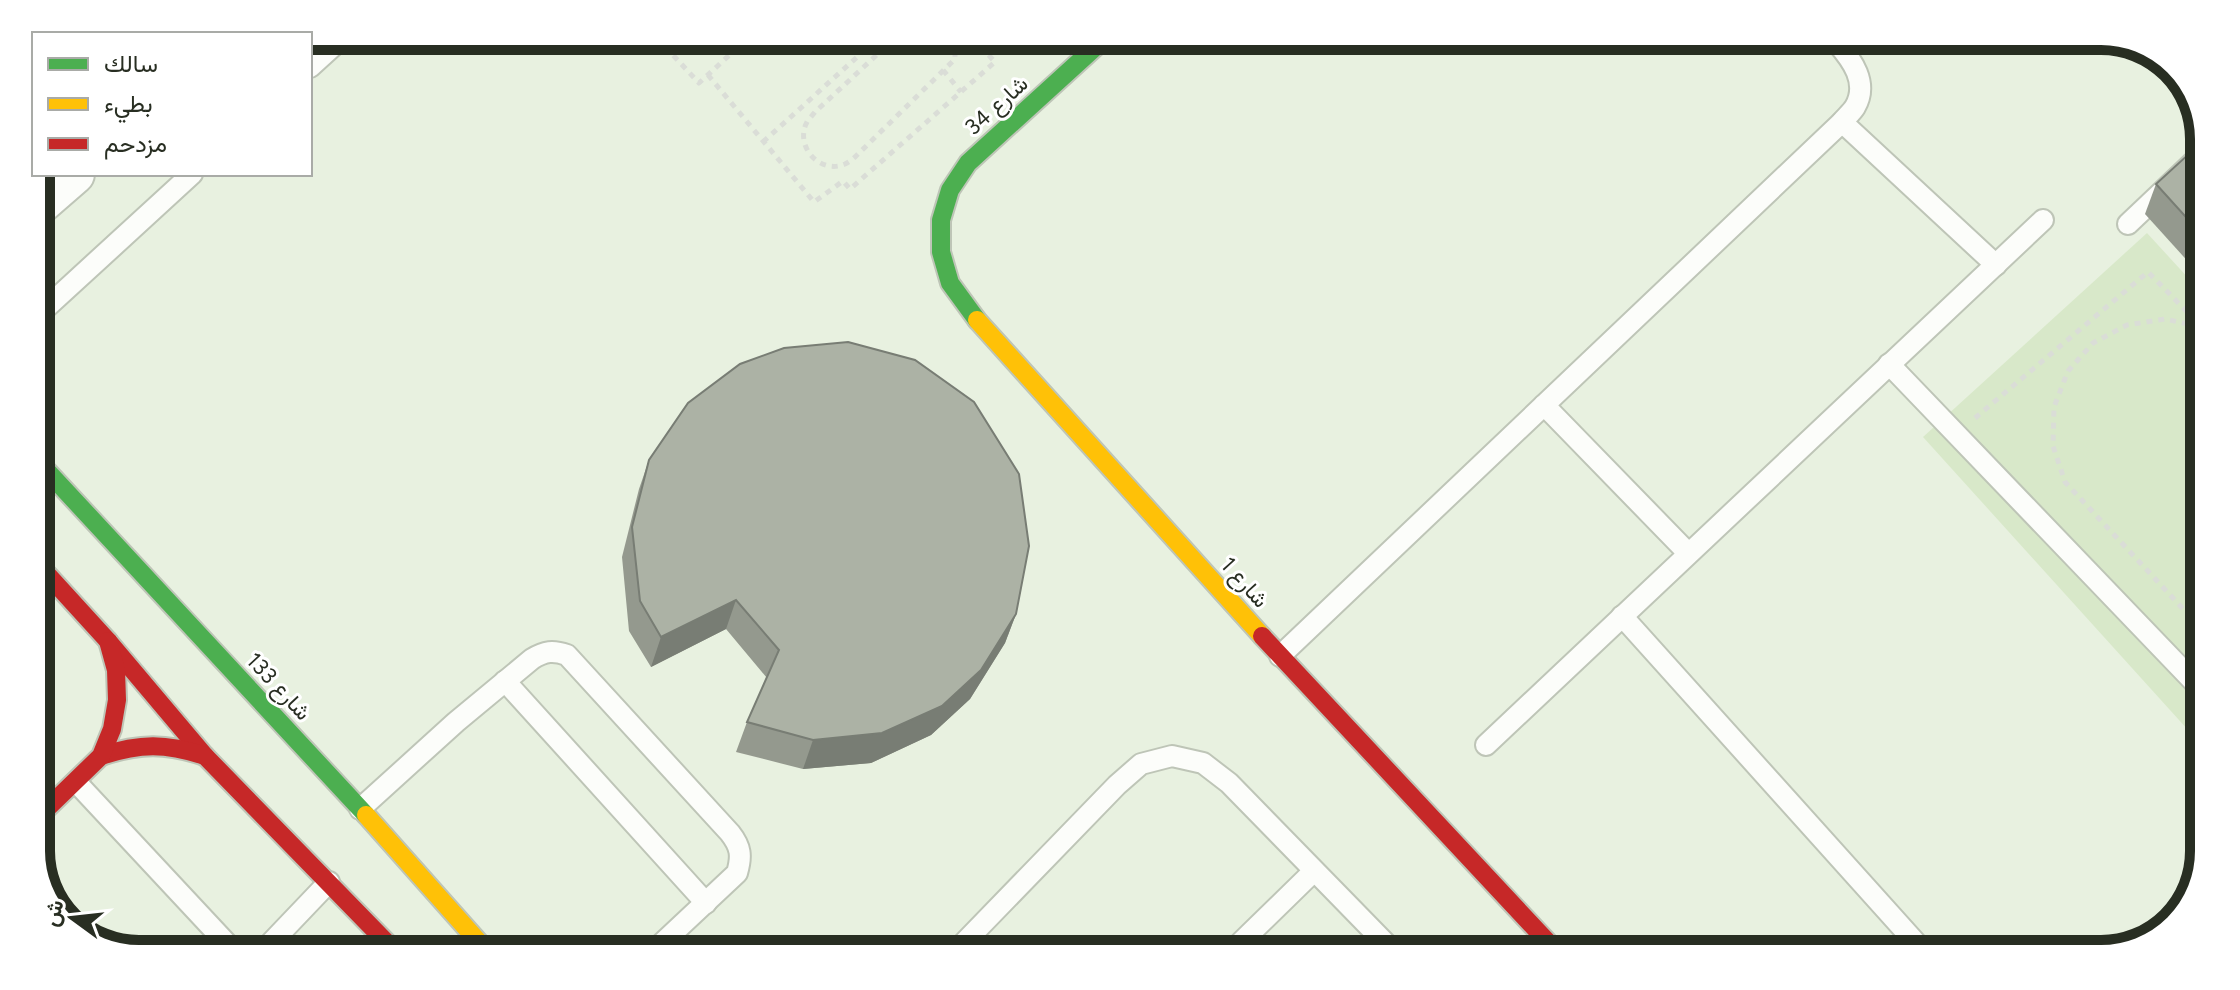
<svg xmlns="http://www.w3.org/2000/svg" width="2240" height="990" font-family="Figtree,Vazirmatn,sans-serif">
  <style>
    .green { fill: #d8e8c9 }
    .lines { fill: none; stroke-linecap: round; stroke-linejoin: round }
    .lane-casing { stroke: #bec5b7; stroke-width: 24 }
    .street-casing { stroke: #bec5b7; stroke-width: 44 }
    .fast-casing { stroke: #bec5b7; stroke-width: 22 }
    .slow-casing { stroke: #bec5b7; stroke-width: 22 }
    .jam-casing { stroke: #bec5b7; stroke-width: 22 }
    .path { stroke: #daddd7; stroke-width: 5; stroke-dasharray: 6 6; stroke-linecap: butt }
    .lane { stroke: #fcfdfa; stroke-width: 20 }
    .street { stroke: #fcfdfa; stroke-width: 40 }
    .fast { stroke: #4caf50; stroke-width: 18 }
    .slow { stroke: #ffc107; stroke-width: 18 }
    .jam { stroke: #c62828; stroke-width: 18 }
    .wall { fill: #94998e }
    .shaded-wall { fill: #787d74 }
    .building { fill: #acb2a5; stroke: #787d74; stroke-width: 2 }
    .labels { text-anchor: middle; stroke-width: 6; stroke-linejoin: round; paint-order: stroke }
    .street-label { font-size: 22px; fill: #282e22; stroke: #fff }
    .rim { fill: none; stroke: #282e22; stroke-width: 10 }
  </style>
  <rect width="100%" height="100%" fill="#e8f1e0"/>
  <path class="green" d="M 2147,233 L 2202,293 L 2198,741 L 1923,437 Z"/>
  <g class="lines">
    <defs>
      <g id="lane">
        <path d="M 310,67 L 343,37"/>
        <path d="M 1842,122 L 1996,265"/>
        <path d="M 2128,224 L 2204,152"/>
        <path d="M 36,317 L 192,174"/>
        <path d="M 1889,364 L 2198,686"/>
        <path d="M 1544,405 L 1688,553"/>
        <path d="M 1622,616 L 1925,953"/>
        <path d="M 1280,656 L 1842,122 C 1846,117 1852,112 1855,107 C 1869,83 1852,60 1837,43"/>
        <path d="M 505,681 L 706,903"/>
        <path d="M 1486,745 L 2043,220"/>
        <path d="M 76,782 L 230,947"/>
        <path d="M 360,809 L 456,722 L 532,659 C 545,651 553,650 567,655 L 730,833 C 741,847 742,856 737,873 L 657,948"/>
        <path d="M 267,947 L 329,882"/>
        <path d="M 958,949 L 1117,785 L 1141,764 L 1172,756 L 1203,763 L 1229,783 L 1393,951"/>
        <path d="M 1232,951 L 1314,871"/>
      </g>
      <path id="street" d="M 36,207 L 74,174"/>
      <g id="fast">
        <path d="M 977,320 L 950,283 L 941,252 L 941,220 L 950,190 L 968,163 L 1103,40"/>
        <path d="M 36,459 L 366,815"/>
      </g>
      <g id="slow">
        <path d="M 977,320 L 1262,636"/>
        <path d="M 366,815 L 484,948"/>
      </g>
      <g id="jam">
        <path d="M 36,562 L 108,641 L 205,756 L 391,947"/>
        <path d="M 1262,636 L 1557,952"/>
        <path d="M 101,756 C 140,743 166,743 205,756"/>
        <path d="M 36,819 L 101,756 L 112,729 L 117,700 L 116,670 L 108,641"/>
      </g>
    </defs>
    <use href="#lane" class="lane-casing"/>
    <use href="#street" class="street-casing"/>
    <use href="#fast" class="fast-casing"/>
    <use href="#slow" class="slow-casing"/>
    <use href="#jam" class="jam-casing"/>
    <g class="path">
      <path d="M 657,38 L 699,83 L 748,38"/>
      <path d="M 894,39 L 815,112 C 813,115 809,118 807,122 C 794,146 820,175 845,164 C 849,162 853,159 856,156 L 955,59 L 955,43 L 953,39"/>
      <path d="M 943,70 L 961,92"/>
      <path d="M 708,75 L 814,202 L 843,181 L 850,189 L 995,62 L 974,39"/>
      <path d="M 763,142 L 877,39"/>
      <path d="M 1975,418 L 2148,272 L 2201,326"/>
      <path d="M 2199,626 L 2065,482 L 2053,446 L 2054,407 L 2068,371 L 2093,343 L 2127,325 L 2165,319 L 2202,327"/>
    </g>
    <use href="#lane" class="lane"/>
    <use href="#street" class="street"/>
    <use href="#fast" class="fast"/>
    <use href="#slow" class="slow"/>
    <use href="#jam" class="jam"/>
  </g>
  <g class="wall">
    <path d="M 2204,140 L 2202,277 L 2145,214 L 2156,184 Z"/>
    <path d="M 649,460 L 1016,614 L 1005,643 L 970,699 L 931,735 L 871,763 L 803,769 L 736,752 L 747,722 L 767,678 L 726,629 L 651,667 L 629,631 L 622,557 L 639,489 Z"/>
  </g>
  <g class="shaded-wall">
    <path d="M 736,600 L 726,629 L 651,667 L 661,637 Z"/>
    <path d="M 1016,614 L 1005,643 L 970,699 L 931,735 L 871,763 L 803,769 L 813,740 Z"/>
  </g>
  <g class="building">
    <path d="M 2204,140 L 2203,236 L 2156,184 Z"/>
    <path d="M 848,342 L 915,360 L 974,402 L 1019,474 L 1029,546 L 1016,614 L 981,670 L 942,706 L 882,733 L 813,740 L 747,722 L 779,650 L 736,600 L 661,637 L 640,601 L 632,527 L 649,460 L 688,403 L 740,364 L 784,348 Z"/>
  </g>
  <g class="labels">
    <g class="street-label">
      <text transform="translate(996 105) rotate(-42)" y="8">شارع 34</text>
      <text transform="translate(1245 582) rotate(48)" y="8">شارع 1</text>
      <text transform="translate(279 686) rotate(47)" y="8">شارع 133</text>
    </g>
  </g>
  <path d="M0 0H2240V990H0ZM139 50H2101A89 89 0 0 1 2190 139V851A89 89 0 0 1 2101 940H139A89 89 0 0 1 50 851V139A89 89 0 0 1 139 50Z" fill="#fff" fill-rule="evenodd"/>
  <path class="rim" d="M139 50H2101A89 89 0 0 1 2190 139V851A89 89 0 0 1 2101 940H139A89 89 0 0 1 50 851V139A89 89 0 0 1 139 50Z"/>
  <rect x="32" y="32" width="280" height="144" fill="#ffffff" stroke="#a9aba7" stroke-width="2"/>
  <rect x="48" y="58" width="40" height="12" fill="#4caf50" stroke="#a9aba7" stroke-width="2"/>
  <text x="104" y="72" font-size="24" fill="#282e22">سالك</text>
  <rect x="48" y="98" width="40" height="12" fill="#ffc107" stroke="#a9aba7" stroke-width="2"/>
  <text x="104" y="112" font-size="24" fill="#282e22">بطيء</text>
  <rect x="48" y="138" width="40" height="12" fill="#c62828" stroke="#a9aba7" stroke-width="2"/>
  <text x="104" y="152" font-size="24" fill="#282e22">مزدحم</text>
  <g transform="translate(72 918) rotate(285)" stroke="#ffffff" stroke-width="6" paint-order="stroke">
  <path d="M0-6L14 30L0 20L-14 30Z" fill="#282e22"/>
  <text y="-12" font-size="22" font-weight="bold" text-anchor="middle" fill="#282e22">ش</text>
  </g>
</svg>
